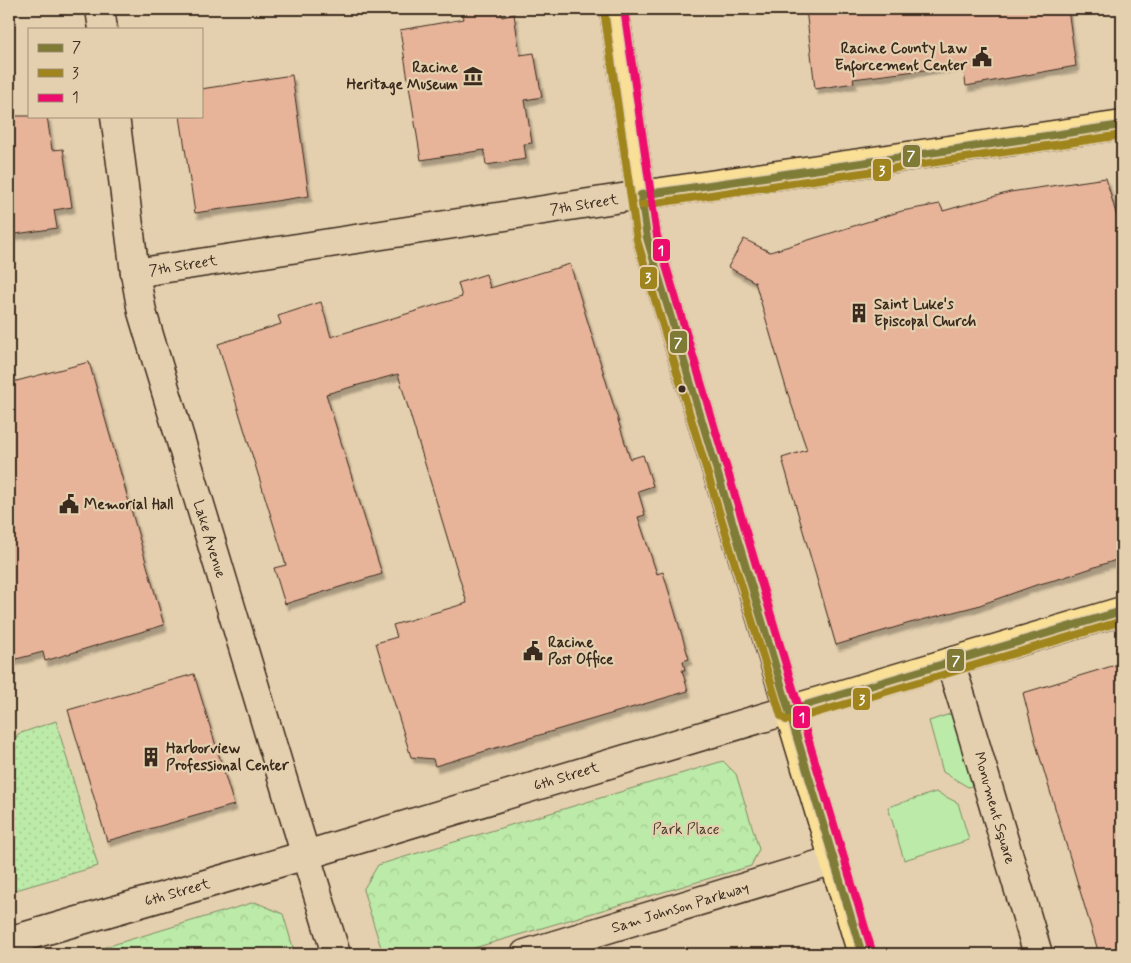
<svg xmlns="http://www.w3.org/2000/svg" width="1131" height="963" font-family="Mynerve,sans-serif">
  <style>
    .grass { fill: url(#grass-dots); stroke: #7c8a63 }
    .forest { fill: url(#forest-crowns); stroke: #7c8a63 }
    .garden { fill: #bceaa8; stroke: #7c8a63 }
    .building { fill: #e7b49a; stroke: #3b2a1e; filter: url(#shadow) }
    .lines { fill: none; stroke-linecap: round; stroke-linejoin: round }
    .minor-casing { stroke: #3b2a1e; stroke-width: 31 }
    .major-casing { stroke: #3b2a1e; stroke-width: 31 }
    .minor { stroke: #e4d0ae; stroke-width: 28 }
    .major { stroke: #fadf96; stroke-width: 28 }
    .bus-1-casing { stroke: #e4d0ae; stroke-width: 11 }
    .bus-2-casing { stroke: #e4d0ae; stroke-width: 11 }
    .bus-3-casing { stroke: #e4d0ae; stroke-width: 11 }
    .bus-1 { stroke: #7f7b37; stroke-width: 8 }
    .bus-2 { stroke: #a0851f; stroke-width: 8 }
    .bus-3 { stroke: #ed0b6d; stroke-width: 8 }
    .bus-dot { fill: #3b2a1e; stroke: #e4d0ae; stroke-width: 2 }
    .labels { text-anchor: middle; stroke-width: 4.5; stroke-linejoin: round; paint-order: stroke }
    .poi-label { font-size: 15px; font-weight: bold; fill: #3b2a1e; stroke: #e4d0ae; text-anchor: start }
    .street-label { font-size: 15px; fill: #3b2a1e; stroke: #e4d0ae }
    .park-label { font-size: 15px; fill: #483d2c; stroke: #e4d0ae }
    .line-badge { stroke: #e4d0ae; stroke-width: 2 }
    .badge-label { font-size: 14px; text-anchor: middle; font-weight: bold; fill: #fff }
  </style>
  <defs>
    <pattern id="grass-dots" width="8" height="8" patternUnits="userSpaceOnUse" patternTransform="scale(1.25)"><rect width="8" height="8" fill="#bceaa8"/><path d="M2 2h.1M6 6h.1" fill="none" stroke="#a2c990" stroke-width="1.8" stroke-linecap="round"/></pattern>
    <pattern id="forest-crowns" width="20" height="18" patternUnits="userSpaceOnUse" patternTransform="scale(1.25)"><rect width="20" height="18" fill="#bceaa8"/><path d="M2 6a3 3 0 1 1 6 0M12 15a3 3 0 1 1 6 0" fill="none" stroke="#a2c990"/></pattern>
    <filter id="shadow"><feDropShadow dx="3" dy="5.5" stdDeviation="1" flood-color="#0004"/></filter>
  </defs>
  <rect width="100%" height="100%" fill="#e4d0ae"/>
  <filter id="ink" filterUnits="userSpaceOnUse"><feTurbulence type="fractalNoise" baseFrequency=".02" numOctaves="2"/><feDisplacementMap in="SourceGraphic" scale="10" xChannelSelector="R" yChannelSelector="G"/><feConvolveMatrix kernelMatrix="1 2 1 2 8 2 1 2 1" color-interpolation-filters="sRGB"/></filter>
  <g filter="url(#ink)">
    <path class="grass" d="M 56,721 L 98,866 L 9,892 L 9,749 L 18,734 Z"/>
    <g class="forest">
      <path d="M 723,761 L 736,774 L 759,849 L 751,866 L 454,954 L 383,954 L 363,890 L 378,865 Z"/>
      <path d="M 255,902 L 283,914 L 295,954 L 82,954 Z"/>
    </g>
    <g class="garden">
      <path d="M 953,713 L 974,785 L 968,787 L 943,772 L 929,721 Z"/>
      <path d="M 936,792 L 958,803 L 969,840 L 904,860 L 888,807 Z"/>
    </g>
    <g class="building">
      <path d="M 462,9 L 500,9 L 502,17 L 514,14 L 520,55 L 534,53 L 542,97 L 525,100 L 532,143 L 524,144 L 526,159 L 486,165 L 484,150 L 421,160 L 400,30 L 464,19 Z"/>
      <path d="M 806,9 L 1068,9 L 1076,66 L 966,86 L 963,65 L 853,79 L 854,83 L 815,89 Z"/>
      <path d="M 292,75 L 309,196 L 195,213 L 180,116 L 201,116 L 201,89 Z"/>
      <path d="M 9,116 L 47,116 L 52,150 L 63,149 L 72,207 L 54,210 L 57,228 L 9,235 Z"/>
      <path d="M 1106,178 L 1122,235 L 1122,558 L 1062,578 L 1036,585 L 977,606 L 910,623 L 836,645 L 782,458 L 807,450 L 787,391 L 755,282 L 728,267 L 744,239 L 770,252 L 902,211 L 940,204 L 943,211 L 1010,192 Z"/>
      <path d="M 570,264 L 630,459 L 643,455 L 653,486 L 638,491 L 645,515 L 638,517 L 657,574 L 663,572 L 689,659 L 683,661 L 685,670 L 682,670 L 688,691 L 435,766 L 433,759 L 411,757 L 376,643 L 397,637 L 393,625 L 467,603 L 398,374 L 326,394 L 382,574 L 285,604 L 274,568 L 286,565 L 218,344 L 281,324 L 278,316 L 321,302 L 331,337 L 462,297 L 458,283 L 486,274 L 490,288 Z"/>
      <path d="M 89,362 L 164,625 L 45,661 L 43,652 L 9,661 L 9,383 Z"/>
      <path d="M 1122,663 L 1122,954 L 1099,954 L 1038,751 L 1023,693 Z"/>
      <path d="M 194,674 L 234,805 L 107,841 L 68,710 Z"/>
    </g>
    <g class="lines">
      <defs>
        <g id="minor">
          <path d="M 100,9 L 103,29"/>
          <path d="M 115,116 L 135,273 L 142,312 L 292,810 L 336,954"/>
          <path d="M 135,273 L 641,195"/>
          <path d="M 950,662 L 963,703 L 1038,954"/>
          <path d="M 9,941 L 306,855 L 789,710"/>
          <path d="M 525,954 L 834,860"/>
        </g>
        <g id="major">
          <path d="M 614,9 L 647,238 L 862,954"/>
          <path d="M 641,195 L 1122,125"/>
          <path d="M 789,710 L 1122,611"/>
        </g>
      </defs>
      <use href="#minor" class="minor-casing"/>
      <use href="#major" class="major-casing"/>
      <use href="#minor" class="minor"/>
      <use href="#major" class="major"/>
      <defs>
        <g id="bus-1">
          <path d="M 789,710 L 1122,611"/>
          <path d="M 862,954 L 647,238 L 641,195 L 1122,125"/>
        </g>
        <g id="bus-2">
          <path d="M 604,10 L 637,240 L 781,716 L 786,720 L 792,720 L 1122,621"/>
          <path d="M 642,205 L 1122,135"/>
        </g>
        <path id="bus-3" d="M 624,9 L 657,236 L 872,951"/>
      </defs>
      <use href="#bus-1" class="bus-1-casing"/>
      <use href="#bus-2" class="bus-2-casing"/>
      <use href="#bus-3" class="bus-3-casing"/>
      <use href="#bus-1" class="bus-1"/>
      <use href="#bus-2" class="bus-2"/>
      <use href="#bus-3" class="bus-3"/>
    </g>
  </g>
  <defs>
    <symbol id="civic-bare" viewBox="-9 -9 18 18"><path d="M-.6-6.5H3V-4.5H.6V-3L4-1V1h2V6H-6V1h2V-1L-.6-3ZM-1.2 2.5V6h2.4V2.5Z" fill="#3b2a1e" stroke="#e4d0ae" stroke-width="2.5" paint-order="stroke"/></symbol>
    <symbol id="museum-bare" viewBox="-9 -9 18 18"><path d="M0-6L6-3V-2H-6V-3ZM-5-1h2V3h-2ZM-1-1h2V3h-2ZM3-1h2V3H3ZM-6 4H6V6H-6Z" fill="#3b2a1e" stroke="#e4d0ae" stroke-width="2.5" paint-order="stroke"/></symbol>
    <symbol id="building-bare" viewBox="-9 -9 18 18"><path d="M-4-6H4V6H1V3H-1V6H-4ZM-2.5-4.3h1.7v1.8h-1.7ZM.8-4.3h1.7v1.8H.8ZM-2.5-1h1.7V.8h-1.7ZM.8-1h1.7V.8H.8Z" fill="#3b2a1e" stroke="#e4d0ae" stroke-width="2.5" paint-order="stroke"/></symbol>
  </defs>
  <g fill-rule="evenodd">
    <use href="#civic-bare" x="968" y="43" width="28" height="28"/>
    <use href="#museum-bare" x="459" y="62" width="28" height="28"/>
    <use href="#building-bare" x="845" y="299" width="28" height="28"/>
    <use href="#civic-bare" x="55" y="490" width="28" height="28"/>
    <use href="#civic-bare" x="519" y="637" width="28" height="28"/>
    <use href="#building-bare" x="137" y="743" width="28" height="28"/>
  </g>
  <circle class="bus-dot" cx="682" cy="389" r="4.5"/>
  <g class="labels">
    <g class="poi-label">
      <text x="967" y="53" text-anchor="end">Racine County Law<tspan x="967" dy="17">Enforcement Center</tspan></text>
      <text x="458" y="72" text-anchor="end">Racine<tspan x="458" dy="17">Heritage Museum</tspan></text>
      <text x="874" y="309">Saint Luke's<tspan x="874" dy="17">Episcopal Church</tspan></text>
      <text x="84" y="509">Memorial Hall</text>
      <text x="548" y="647">Racine<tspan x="548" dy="17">Post Office</tspan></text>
      <text x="166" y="753">Harborview<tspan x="166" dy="17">Professional Center</tspan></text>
    </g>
    <g class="street-label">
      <text transform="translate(584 204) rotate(-9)" y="5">7th Street</text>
      <text transform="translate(183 265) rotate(-9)" y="5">7th Street</text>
      <text transform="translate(210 539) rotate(73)" y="5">Lake Avenue</text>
      <text transform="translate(566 776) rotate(-17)" y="5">6th Street</text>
      <text transform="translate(995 808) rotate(74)" y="5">Monument Square</text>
      <text transform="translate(177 892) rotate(-16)" y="5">6th Street</text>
      <text transform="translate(680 907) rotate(-17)" y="5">Sam Johnson Parkway</text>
    </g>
    <g class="park-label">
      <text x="686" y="834">Park Place</text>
    </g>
  </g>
  <g class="line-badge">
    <rect x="902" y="144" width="19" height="24" rx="5" fill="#7f7b37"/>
    <rect x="872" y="158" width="20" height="24" rx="5" fill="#a0851f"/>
    <rect x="652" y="238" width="19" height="24" rx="5" fill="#ed0b6d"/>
    <rect x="639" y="266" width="19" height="24" rx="5" fill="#a0851f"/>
    <rect x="669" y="330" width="19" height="24" rx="5" fill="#7f7b37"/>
    <rect x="946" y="648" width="19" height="24" rx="5" fill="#7f7b37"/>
    <rect x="852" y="687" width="19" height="24" rx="5" fill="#a0851f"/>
    <rect x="792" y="705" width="19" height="24" rx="5" fill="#ed0b6d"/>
  </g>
  <g class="badge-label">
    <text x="911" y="160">7</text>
    <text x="882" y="175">3</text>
    <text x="661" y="255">1</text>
    <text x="648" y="282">3</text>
    <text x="678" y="347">7</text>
    <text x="956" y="665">7</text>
    <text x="862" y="704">3</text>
    <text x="802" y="722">1</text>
  </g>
  <rect width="1131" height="963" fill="none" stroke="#e4d0ae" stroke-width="30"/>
  <rect x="15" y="15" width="1101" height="933" fill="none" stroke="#3b2a1e" stroke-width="2" filter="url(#ink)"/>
  <rect x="28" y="28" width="175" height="90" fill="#e4d0ae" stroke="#a08e74"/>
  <rect x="38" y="44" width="25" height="8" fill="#7f7b37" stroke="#a08e74"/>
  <text x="72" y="52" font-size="15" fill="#3b2a1e">7</text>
  <rect x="38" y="69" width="25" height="8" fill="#a0851f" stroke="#a08e74"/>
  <text x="72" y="78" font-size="15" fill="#3b2a1e">3</text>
  <rect x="38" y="94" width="25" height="8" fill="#ed0b6d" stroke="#a08e74"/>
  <text x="72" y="102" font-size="15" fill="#3b2a1e">1</text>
</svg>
